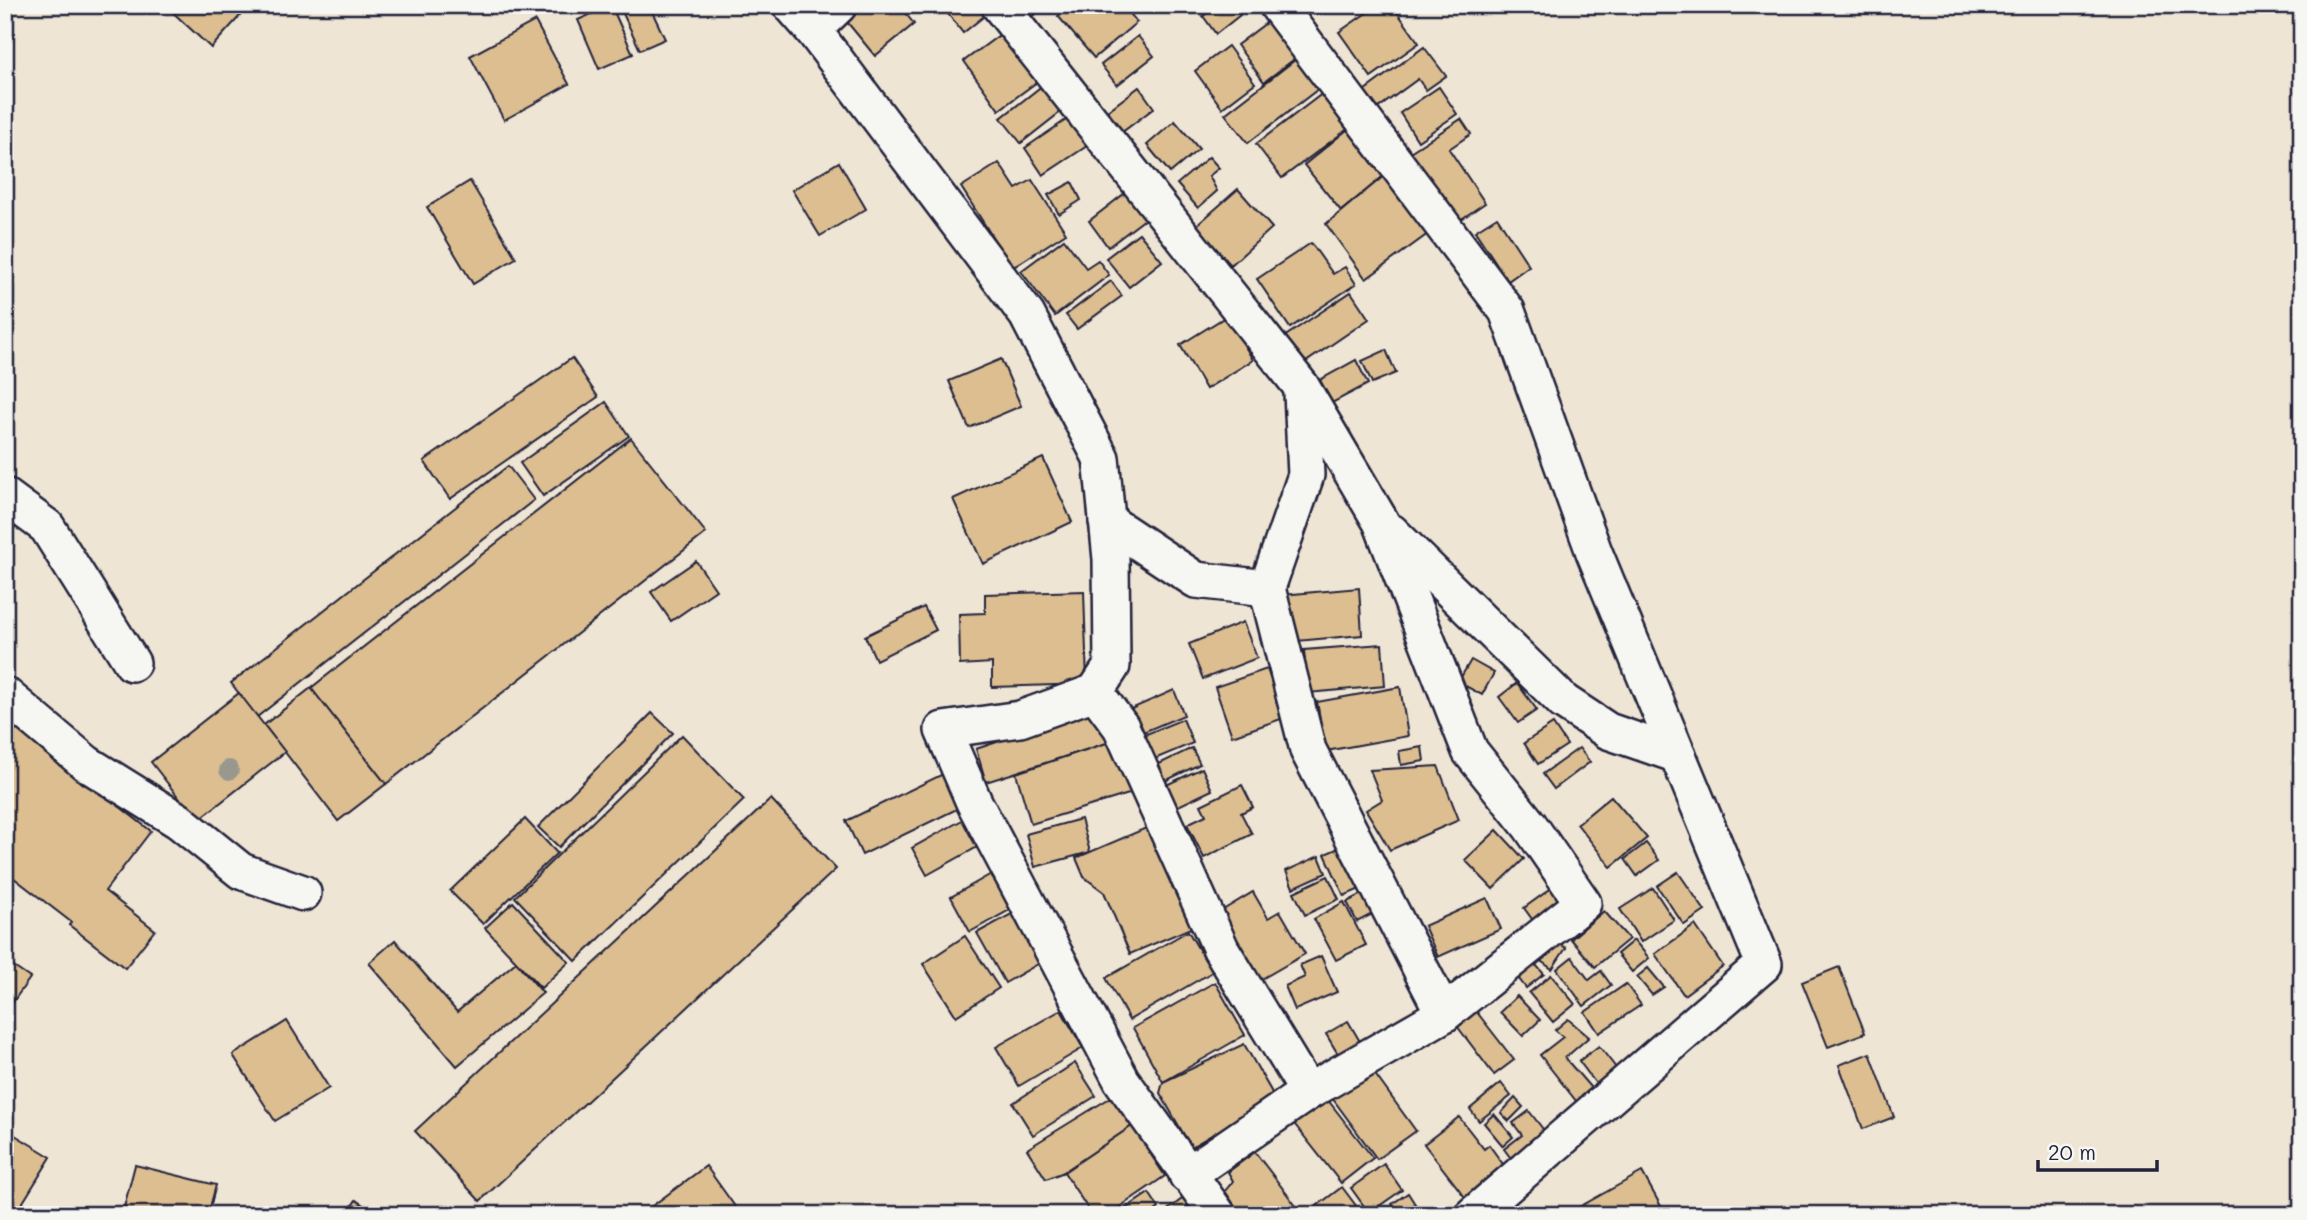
<svg xmlns="http://www.w3.org/2000/svg" width="2307" height="1220" font-family="Mali,sans-serif">
  <style>
    .building { fill: #dcbe90; stroke: #22223b; stroke-width: 2 }
    .lines { fill: none; stroke-linecap: round; stroke-linejoin: round }
    .street-casing { stroke: #22223b; stroke-width: 40 }
    .street { stroke: #f6f6f2; stroke-width: 35 }
    .tree { fill: #9a978e }
  </style>
  <rect width="100%" height="100%" fill="#eee5d5"/>
  <filter id="ink" filterUnits="userSpaceOnUse"><feTurbulence type="fractalNoise" baseFrequency=".0143" numOctaves="2"/><feDisplacementMap in="SourceGraphic" scale="14" xChannelSelector="R" yChannelSelector="G"/><feConvolveMatrix kernelMatrix="1 2 1 2 8 2 1 2 1" color-interpolation-filters="sRGB"/></filter>
  <g filter="url(#ink)">
    <g class="building">
      <path d="M 165,5 L 248,5 L 249,6 L 211,48 Z"/>
      <path d="M 470,5 L 492,5 L 473,13 Z"/>
      <path d="M 611,5 L 633,54 L 599,69 L 578,20 Z"/>
      <path d="M 619,5 L 649,5 L 665,39 L 640,50 Z"/>
      <path d="M 845,5 L 899,5 L 914,24 L 875,56 L 838,11 Z"/>
      <path d="M 941,5 L 982,5 L 988,13 L 963,33 Z"/>
      <path d="M 1021,5 L 1047,5 L 1030,18 Z"/>
      <path d="M 1070,5 L 1123,5 L 1137,22 L 1094,58 L 1058,16 Z"/>
      <path d="M 1219,5 L 1233,5 L 1240,15 L 1216,34 L 1203,16 Z"/>
      <path d="M 1378,5 L 1392,5 L 1419,43 L 1371,77 L 1339,32 Z"/>
      <path d="M 1270,20 L 1297,57 L 1264,82 L 1237,45 Z"/>
      <path d="M 535,21 L 569,84 L 504,120 L 470,56 Z"/>
      <path d="M 1009,28 L 1045,76 L 999,110 L 964,61 Z"/>
      <path d="M 1138,36 L 1154,56 L 1117,85 L 1101,65 Z"/>
      <path d="M 1228,46 L 1255,83 L 1222,108 L 1195,71 Z"/>
      <path d="M 1424,47 L 1446,76 L 1426,90 L 1418,79 L 1374,111 L 1361,93 Z"/>
      <path d="M 1300,56 L 1322,86 L 1248,143 L 1225,114 Z"/>
      <path d="M 1043,85 L 1063,110 L 1021,143 L 1001,118 Z"/>
      <path d="M 1139,87 L 1154,108 L 1117,136 L 1102,115 Z"/>
      <path d="M 1439,87 L 1457,114 L 1418,141 L 1400,113 Z"/>
      <path d="M 1327,90 L 1353,125 L 1282,178 L 1256,144 Z"/>
      <path d="M 1069,118 L 1087,146 L 1043,175 L 1025,148 Z"/>
      <path d="M 1461,119 L 1471,134 L 1449,149 L 1485,203 L 1457,222 L 1410,152 Z"/>
      <path d="M 1175,121 L 1199,149 L 1170,173 L 1147,145 Z"/>
      <path d="M 1353,125 L 1391,170 L 1341,211 L 1304,165 Z"/>
      <path d="M 1209,157 L 1219,168 L 1209,176 L 1217,191 L 1198,208 L 1177,184 Z"/>
      <path d="M 839,162 L 866,209 L 820,236 L 792,190 Z"/>
      <path d="M 999,163 L 1016,189 L 1032,180 L 1066,233 L 1012,268 L 961,187 Z"/>
      <path d="M 1391,170 L 1436,228 L 1366,279 L 1326,224 Z"/>
      <path d="M 470,181 L 516,258 L 473,284 L 427,207 Z"/>
      <path d="M 1072,182 L 1081,200 L 1059,214 L 1048,195 Z"/>
      <path d="M 1238,189 L 1272,228 L 1231,265 L 1196,226 Z"/>
      <path d="M 1129,190 L 1149,216 L 1108,247 L 1089,221 Z"/>
      <path d="M 1497,217 L 1529,266 L 1508,281 L 1475,231 Z"/>
      <path d="M 1139,233 L 1162,261 L 1129,287 L 1106,258 Z"/>
      <path d="M 1064,239 L 1086,268 L 1098,260 L 1109,275 L 1055,316 L 1021,271 Z"/>
      <path d="M 1311,243 L 1333,274 L 1345,267 L 1356,284 L 1290,328 L 1257,279 Z"/>
      <path d="M 1111,281 L 1122,296 L 1077,329 L 1066,315 Z"/>
      <path d="M 1351,292 L 1369,319 L 1303,364 L 1284,337 Z"/>
      <path d="M 1227,316 L 1253,360 L 1206,389 L 1180,345 Z"/>
      <path d="M 1386,350 L 1396,373 L 1372,383 L 1362,361 Z"/>
      <path d="M 572,358 L 598,397 L 450,499 L 424,461 Z"/>
      <path d="M 1001,359 L 1021,406 L 969,428 L 949,381 Z"/>
      <path d="M 1356,360 L 1368,384 L 1332,403 L 1320,380 Z"/>
      <path d="M 606,402 L 629,436 L 543,496 L 520,463 Z"/>
      <path d="M 631,438 L 706,533 L 386,784 L 311,688 Z"/>
      <path d="M 1043,458 L 1072,522 L 983,564 L 953,499 Z"/>
      <path d="M 508,466 L 534,500 L 257,717 L 231,683 Z"/>
      <path d="M 696,561 L 716,590 L 671,621 L 651,592 Z"/>
      <path d="M 1359,588 L 1362,635 L 1286,642 L 1282,595 Z"/>
      <path d="M 1084,591 L 1087,684 L 992,687 L 992,663 L 960,665 L 959,614 L 985,613 L 985,594 Z"/>
      <path d="M 924,607 L 936,630 L 876,660 L 865,636 Z"/>
      <path d="M 1243,622 L 1257,658 L 1203,679 L 1189,644 Z"/>
      <path d="M 1382,644 L 1385,686 L 1308,693 L 1304,650 Z"/>
      <path d="M 1471,660 L 1494,673 L 1482,695 L 1458,682 Z"/>
      <path d="M 1267,669 L 1284,718 L 1232,736 L 1215,687 Z"/>
      <path d="M 1517,683 L 1537,710 L 1518,723 L 1499,697 Z"/>
      <path d="M 1400,687 L 1408,736 L 1326,751 L 1317,702 Z"/>
      <path d="M 311,688 L 386,784 L 338,821 L 264,725 Z"/>
      <path d="M 1174,690 L 1184,715 L 1141,733 L 1131,709 Z"/>
      <path d="M 239,693 L 285,752 L 197,821 L 151,762 Z"/>
      <path d="M 5,701 L 26,734 L 151,831 L 105,891 L 155,930 L 125,968 L 69,925 L 71,922 L 5,871 Z"/>
      <path d="M 1096,709 L 1107,743 L 986,782 L 976,749 Z"/>
      <path d="M 652,713 L 673,733 L 559,847 L 538,827 Z"/>
      <path d="M 1183,719 L 1193,743 L 1150,761 L 1139,737 Z"/>
      <path d="M 1553,724 L 1567,745 L 1538,764 L 1524,743 Z"/>
      <path d="M 682,735 L 744,800 L 576,961 L 515,897 Z"/>
      <path d="M 1107,743 L 1117,743 L 1132,793 L 1031,824 L 1016,773 Z"/>
      <path d="M 1422,747 L 1424,761 L 1401,765 L 1399,751 Z"/>
      <path d="M 1192,748 L 1200,764 L 1159,784 L 1151,768 Z"/>
      <path d="M 1579,748 L 1590,762 L 1554,789 L 1543,774 Z"/>
      <path d="M 1438,766 L 1459,820 L 1390,850 L 1366,810 L 1382,800 L 1370,770 Z"/>
      <path d="M 1202,768 L 1212,790 L 1170,810 L 1160,788 Z"/>
      <path d="M 943,774 L 959,808 L 862,855 L 846,821 Z"/>
      <path d="M 1242,785 L 1253,807 L 1241,813 L 1252,834 L 1204,858 L 1187,824 L 1206,815 L 1201,805 Z"/>
      <path d="M 1611,796 L 1647,838 L 1611,867 L 1577,824 Z"/>
      <path d="M 771,799 L 836,869 L 480,1201 L 415,1131 Z"/>
      <path d="M 525,819 L 557,853 L 483,924 L 450,891 Z"/>
      <path d="M 964,819 L 979,846 L 927,875 L 912,848 Z"/>
      <path d="M 1081,819 L 1090,852 L 1035,867 L 1026,834 Z"/>
      <path d="M 1158,823 L 1200,924 L 1130,954 L 1104,892 L 1084,877 L 1076,858 Z"/>
      <path d="M 1497,830 L 1524,859 L 1493,889 L 1465,860 Z"/>
      <path d="M 1646,843 L 1659,860 L 1637,876 L 1625,859 Z"/>
      <path d="M 1348,844 L 1367,886 L 1344,896 L 1325,854 Z"/>
      <path d="M 1319,856 L 1326,873 L 1293,888 L 1286,871 Z"/>
      <path d="M 1678,872 L 1705,911 L 1684,925 L 1657,886 Z"/>
      <path d="M 993,873 L 1013,908 L 970,932 L 951,897 Z"/>
      <path d="M 1328,876 L 1339,899 L 1305,915 L 1294,892 Z"/>
      <path d="M 1553,887 L 1569,910 L 1540,930 L 1524,908 Z"/>
      <path d="M 1653,888 L 1674,920 L 1641,942 L 1620,909 Z"/>
      <path d="M 1370,890 L 1380,910 L 1357,922 L 1347,902 Z"/>
      <path d="M 1253,892 L 1268,918 L 1280,911 L 1305,954 L 1253,984 L 1213,916 Z"/>
      <path d="M 1487,898 L 1501,929 L 1438,957 L 1424,926 Z"/>
      <path d="M 513,902 L 569,962 L 541,988 L 485,928 Z"/>
      <path d="M 1344,902 L 1366,945 L 1336,960 L 1314,919 Z"/>
      <path d="M 1017,911 L 1045,960 L 1005,983 L 977,933 Z"/>
      <path d="M 1604,911 L 1629,939 L 1595,967 L 1571,939 Z"/>
      <path d="M 1695,925 L 1723,966 L 1684,995 L 1655,954 Z"/>
      <path d="M 1188,931 L 1212,972 L 1129,1020 L 1106,978 Z"/>
      <path d="M 965,936 L 999,988 L 956,1016 L 923,964 Z"/>
      <path d="M 1552,938 L 1566,948 L 1552,969 L 1538,959 Z"/>
      <path d="M 395,940 L 457,1012 L 516,962 L 543,993 L 457,1066 L 369,963 Z"/>
      <path d="M 1634,940 L 1649,958 L 1632,972 L 1617,954 Z"/>
      <path d="M 1321,956 L 1337,992 L 1295,1010 L 1285,986 L 1305,977 L 1300,965 Z"/>
      <path d="M 1528,956 L 1544,974 L 1526,988 L 1512,970 Z"/>
      <path d="M 1572,957 L 1589,980 L 1601,971 L 1611,985 L 1584,1006 L 1557,969 Z"/>
      <path d="M 5,961 L 30,978 L 5,1013 Z"/>
      <path d="M 1839,967 L 1865,1033 L 1828,1047 L 1802,982 Z"/>
      <path d="M 1648,968 L 1664,987 L 1652,995 L 1637,977 Z"/>
      <path d="M 1551,975 L 1575,1004 L 1553,1022 L 1529,993 Z"/>
      <path d="M 1215,982 L 1245,1035 L 1163,1082 L 1133,1028 Z"/>
      <path d="M 1626,984 L 1641,1005 L 1599,1033 L 1585,1012 Z"/>
      <path d="M 1517,996 L 1540,1020 L 1523,1036 L 1500,1012 Z"/>
      <path d="M 1061,1010 L 1083,1048 L 1019,1086 L 996,1047 Z"/>
      <path d="M 1476,1011 L 1514,1060 L 1494,1075 L 1457,1026 Z"/>
      <path d="M 1568,1019 L 1589,1037 L 1565,1058 L 1597,1095 L 1580,1106 L 1540,1055 L 1563,1037 L 1555,1030 Z"/>
      <path d="M 287,1021 L 329,1088 L 275,1121 L 233,1055 Z"/>
      <path d="M 1348,1021 L 1362,1045 L 1341,1059 L 1326,1034 Z"/>
      <path d="M 1244,1044 L 1275,1098 L 1191,1147 L 1160,1093 L 1163,1082 Z"/>
      <path d="M 1599,1046 L 1620,1073 L 1600,1089 L 1579,1061 Z"/>
      <path d="M 1870,1053 L 1894,1117 L 1863,1129 L 1839,1065 Z"/>
      <path d="M 1075,1063 L 1096,1096 L 1033,1135 L 1013,1103 Z"/>
      <path d="M 1369,1066 L 1416,1131 L 1377,1159 L 1330,1095 Z"/>
      <path d="M 1501,1083 L 1511,1096 L 1479,1121 L 1470,1109 Z"/>
      <path d="M 1324,1095 L 1373,1158 L 1341,1183 L 1292,1121 Z"/>
      <path d="M 1113,1096 L 1132,1126 L 1064,1172 L 1046,1179 L 1027,1149 Z"/>
      <path d="M 1515,1098 L 1523,1107 L 1509,1121 L 1501,1113 Z"/>
      <path d="M 1529,1111 L 1553,1142 L 1519,1169 L 1504,1149 L 1522,1135 L 1513,1123 Z"/>
      <path d="M 1494,1114 L 1513,1137 L 1503,1146 L 1484,1123 Z"/>
      <path d="M 1459,1117 L 1484,1149 L 1489,1145 L 1508,1171 L 1468,1201 L 1424,1144 Z"/>
      <path d="M 1132,1126 L 1165,1176 L 1108,1215 L 1092,1215 L 1064,1172 Z"/>
      <path d="M 5,1129 L 51,1157 L 15,1215 L 5,1215 Z"/>
      <path d="M 1255,1152 L 1296,1206 L 1284,1215 L 1241,1215 L 1225,1191 L 1233,1181 L 1228,1172 Z"/>
      <path d="M 1384,1164 L 1402,1190 L 1369,1213 L 1351,1188 Z"/>
      <path d="M 135,1165 L 216,1185 L 208,1215 L 122,1215 Z"/>
      <path d="M 706,1166 L 741,1215 L 640,1215 Z"/>
      <path d="M 1642,1172 L 1663,1210 L 1655,1215 L 1565,1215 Z"/>
      <path d="M 1342,1187 L 1363,1215 L 1307,1215 L 1306,1214 Z"/>
      <path d="M 1149,1193 L 1159,1208 L 1150,1215 L 1116,1215 Z"/>
      <path d="M 1408,1193 L 1422,1215 L 1399,1215 L 1392,1204 Z"/>
      <path d="M 1186,1196 L 1199,1215 L 1161,1215 Z"/>
      <path d="M 356,1200 L 378,1215 L 346,1215 Z"/>
    </g>
    <g class="lines">
      <defs>
        <g id="street">
          <path d="M 791,5 L 813,30 L 1027,315 L 1101,458 L 1111,559 L 1112,666 L 1095,692 L 1020,719 L 943,730 L 974,802 L 1122,1081 L 1218,1215"/>
          <path d="M 999,5 L 1301,386 L 1381,522 L 1470,751 L 1530,826 L 1583,903 L 1444,1014 L 1308,1092 L 1187,1175"/>
          <path d="M 1277,5 L 1507,311 L 1594,552 L 1764,964 L 1473,1215"/>
          <path d="M 813,30 L 839,5"/>
          <path d="M 5,496 L 47,527 L 132,663"/>
          <path d="M 1107,521 L 1196,580 L 1267,588 L 1306,475 L 1302,393"/>
          <path d="M 1391,532 L 1564,702 L 1608,731 L 1678,755"/>
          <path d="M 1267,588 L 1308,750 L 1444,1014"/>
          <path d="M 1095,692 L 1121,727 L 1221,949 L 1308,1092"/>
          <path d="M 5,695 L 86,763 L 179,821 L 241,871 L 303,893"/>
        </g>
      </defs>
      <use href="#street" class="street-casing"/>
      <use href="#street" class="street"/>
    </g>
    <circle class="tree" cx="229" cy="770" r="10"/>
  </g>
  <rect width="2307" height="1220" fill="none" stroke="#f6f6f2" stroke-width="28"/>
  <rect x="14" y="14" width="2279" height="1192" fill="none" stroke="#22223b" stroke-width="2.5" filter="url(#ink)"/>
  <path d="M2038 1160v10h119v-10" fill="none" stroke="#22223b" stroke-width="3.5"/>
  <text x="2048" y="1160" font-size="21" fill="#22223b" stroke="#f6f6f2" stroke-width="5" paint-order="stroke">20 m</text>
</svg>
